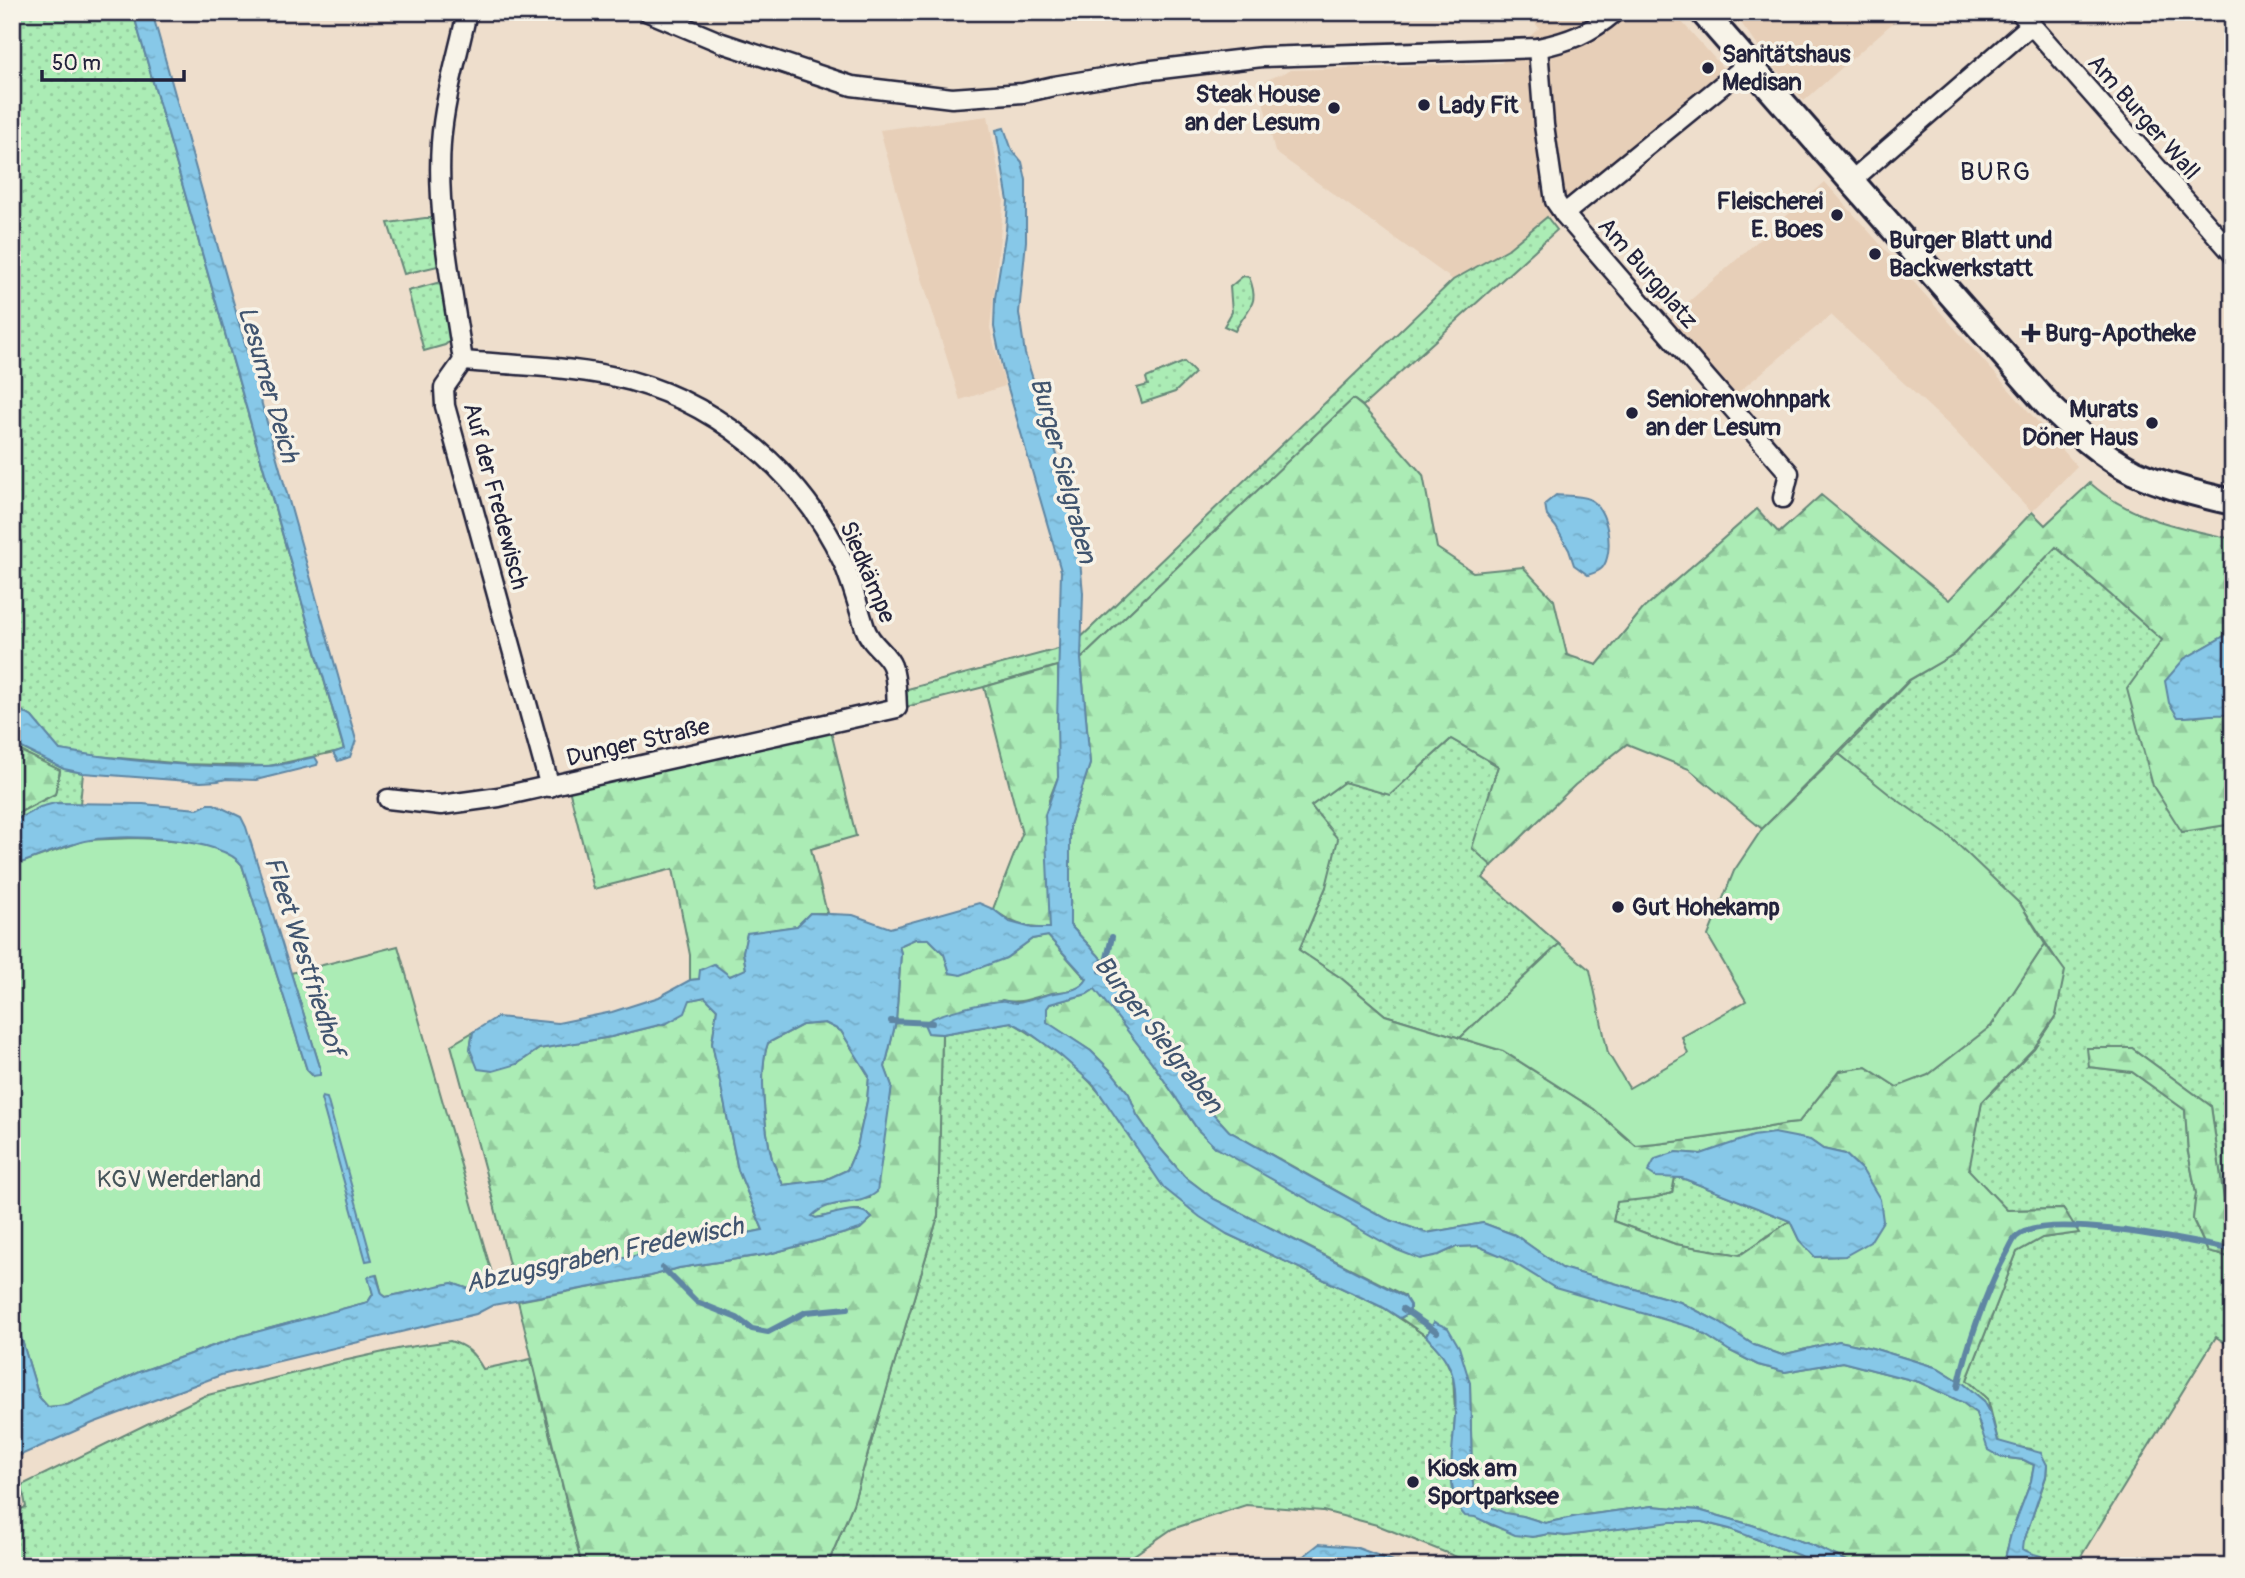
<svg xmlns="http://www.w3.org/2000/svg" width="2245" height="1578" font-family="Pangolin,sans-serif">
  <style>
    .built { fill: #e7cfb8 }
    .grass { fill: url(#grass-dots); stroke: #668778; stroke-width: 2 }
    .forest { fill: url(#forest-firs); stroke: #668778; stroke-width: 2; fill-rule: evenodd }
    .garden { fill: #abecb5; stroke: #668778; stroke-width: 2 }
    .water { fill: url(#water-ripples); stroke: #5f86a3; stroke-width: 2; fill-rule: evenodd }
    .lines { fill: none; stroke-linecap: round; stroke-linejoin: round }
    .stream { stroke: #5f86a3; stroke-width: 6 }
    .minor-casing { stroke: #22223b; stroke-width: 23 }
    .secondary-casing { stroke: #22223b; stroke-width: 30 }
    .minor { stroke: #f7f3e8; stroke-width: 18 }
    .secondary { stroke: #f7f3e8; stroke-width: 24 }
    .poi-dot { fill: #22223b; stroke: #f7f3e8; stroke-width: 2.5 }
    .labels { text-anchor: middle; stroke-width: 7; stroke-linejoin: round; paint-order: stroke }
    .poi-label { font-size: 24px; font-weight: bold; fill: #22223b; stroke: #f7f3e8; text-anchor: start }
    .street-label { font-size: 24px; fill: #22223b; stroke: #f7f3e8 }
    .park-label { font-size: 24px; fill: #44545a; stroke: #f7f3e8 }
    .neighbourhood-label { font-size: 26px; letter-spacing: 2px; fill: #22223b; stroke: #f7f3e8 }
    .water-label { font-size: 26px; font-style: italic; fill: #40546f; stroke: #f7f3e8 }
  </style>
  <defs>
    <pattern id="grass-dots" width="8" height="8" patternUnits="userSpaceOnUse" patternTransform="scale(1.75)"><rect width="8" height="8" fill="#abecb5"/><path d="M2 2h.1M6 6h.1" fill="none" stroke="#93ca9d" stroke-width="1.8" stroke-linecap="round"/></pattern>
    <pattern id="forest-firs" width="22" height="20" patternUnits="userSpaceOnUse" patternTransform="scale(1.75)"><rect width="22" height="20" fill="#abecb5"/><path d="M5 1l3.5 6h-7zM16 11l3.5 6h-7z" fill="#93ca9d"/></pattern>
    <pattern id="water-ripples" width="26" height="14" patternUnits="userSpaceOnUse" patternTransform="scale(1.75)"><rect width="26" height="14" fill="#87c8e8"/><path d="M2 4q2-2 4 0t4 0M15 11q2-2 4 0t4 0" fill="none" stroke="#74acc8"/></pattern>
  </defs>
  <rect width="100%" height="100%" fill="#eedecc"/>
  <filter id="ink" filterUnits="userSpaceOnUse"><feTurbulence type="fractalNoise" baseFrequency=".0143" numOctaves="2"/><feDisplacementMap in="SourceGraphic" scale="14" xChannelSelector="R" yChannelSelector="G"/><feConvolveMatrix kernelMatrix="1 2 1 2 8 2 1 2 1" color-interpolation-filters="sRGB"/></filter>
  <g filter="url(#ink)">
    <g class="built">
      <path d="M 1526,12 L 1673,12 L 1732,78 L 1565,209 L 1547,218 L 1508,249 L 1453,280 L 1275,152 L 1259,83 L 1291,70 L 1501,63 L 1539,28 Z"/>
      <path d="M 1733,12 L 1791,12 L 1795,17 L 1803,12 L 1905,12 L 1804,101 L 1766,57 Z"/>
      <path d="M 988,116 L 1004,200 L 990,328 L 1005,386 L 960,400 L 911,243 L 880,130 Z"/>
      <path d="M 1825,182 L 2077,466 L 2032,512 L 1950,426 L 1831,315 L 1735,395 L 1669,319 Z"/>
    </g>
    <g class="grass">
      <path d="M 12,12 L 133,12 L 344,750 L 269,766 L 184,764 L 87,755 L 59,750 L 32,717 L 12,705 Z"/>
      <path d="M 1547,217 L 1557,230 L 1363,406 L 1353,399 L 1081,659 L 984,687 L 902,708 L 900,691 L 1073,645 L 1453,280 L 1508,249 Z"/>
      <path d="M 425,218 L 431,218 L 437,223 L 442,265 L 404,274 L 388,223 Z"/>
      <path d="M 1243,276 L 1249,277 C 1261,306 1247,307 1235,331 L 1224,326 L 1232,312 L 1230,287 Z"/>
      <path d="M 444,281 L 452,339 L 445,345 L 424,351 L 408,291 Z"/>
      <path d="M 1184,362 L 1195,373 L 1175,392 L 1142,403 L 1137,388 L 1148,385 L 1146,378 Z"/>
      <path d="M 2056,547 L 2163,640 L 2182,832 L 2233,824 L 2233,1230 L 2228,1228 L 2211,1106 L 2132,1048 L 2089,1067 L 2132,1072 L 2185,1110 L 2188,1152 L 2196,1193 L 2193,1220 L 2208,1252 L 2233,1258 L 2233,1348 L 2216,1337 L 2075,1566 L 2015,1566 L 2046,1477 L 2047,1465 L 2030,1449 L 2006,1445 L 1998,1441 L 1988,1399 L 1967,1380 L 2017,1252 L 2042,1238 L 2078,1233 L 2063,1209 L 2007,1210 L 1968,1170 L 1982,1102 L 2034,1048 L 2056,1015 L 2064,971 L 2021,905 L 1839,754 L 1910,680 L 1954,654 Z"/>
      <path d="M 1451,739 L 1498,766 L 1473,848 L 1492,866 L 1483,878 L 1559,944 L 1460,1038 L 1385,1015 L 1341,978 L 1299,950 L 1326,887 L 1311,806 L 1344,782 L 1390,795 Z"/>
      <path d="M 12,743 L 64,769 L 83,773 L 80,804 C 48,803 40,807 12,822 L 12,816 L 55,794 L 60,771 L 12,747 Z"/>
      <path d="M 1011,1022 C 1047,1043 1083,1069 1107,1103 L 1227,1234 L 1384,1308 L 1426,1336 L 1444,1356 L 1453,1376 L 1455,1413 L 1452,1464 L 1456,1505 L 1491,1525 L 1532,1537 L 1549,1534 L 1566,1536 L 1671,1521 L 1702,1522 L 1730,1529 L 1827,1566 L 1479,1566 L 1377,1525 L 1323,1511 L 1246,1505 L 1172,1529 L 1118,1566 L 827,1566 L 853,1504 L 938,1216 L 942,1034 Z"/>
      <path d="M 1675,1177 L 1682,1178 L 1790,1221 L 1740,1255 L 1675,1244 L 1613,1221 L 1617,1201 L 1653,1198 L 1672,1193 Z"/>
      <path d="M 450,1341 C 467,1346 474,1353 483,1369 L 531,1359 L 582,1566 L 12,1566 L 12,1513 L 26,1507 L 22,1485 L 204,1396 L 334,1363 L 402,1348 Z"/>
    </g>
    <g class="forest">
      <path d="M 1353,399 L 1363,407 L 1423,475 L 1437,548 L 1473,572 L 1523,567 L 1554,600 L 1567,655 L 1597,665 L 1643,609 L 1757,509 L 1779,533 L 1821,495 L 1949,600 L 2032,512 L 2045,525 L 2090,483 C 2130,519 2181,528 2233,539 L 2233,631 L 2184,659 L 2195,717 L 2220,713 L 2233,716 L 2233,824 L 2182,832 L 2153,786 L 2127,689 L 2162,640 L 2056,547 L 1954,654 L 1909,680 L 1762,829 L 1689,769 L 1627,744 L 1575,785 L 1492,866 L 1472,848 L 1498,766 L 1451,739 L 1390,795 L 1344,782 L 1311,806 L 1338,839 L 1326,887 L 1299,950 L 1341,978 L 1385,1015 L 1503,1051 L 1594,1109 L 1636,1146 C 1675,1143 1712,1137 1750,1131 C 1766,1128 1781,1124 1798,1123 L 1839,1071 L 1866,1067 L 1897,1087 L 1991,1026 L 2045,944 L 2065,971 L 2056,1015 L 2034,1048 L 1982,1102 L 1969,1170 L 2007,1210 L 2064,1209 L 2079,1233 L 2042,1238 L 2017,1252 L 1967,1380 L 1988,1399 L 1990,1412 L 1984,1401 L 1964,1384 L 1938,1368 L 1872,1348 L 1839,1341 L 1782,1355 L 1754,1345 L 1717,1321 L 1680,1302 L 1561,1268 L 1515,1235 L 1483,1223 L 1427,1233 L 1387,1219 L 1229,1131 L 1208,1108 L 1160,1034 L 1098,955 L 1070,925 L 1070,825 L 1090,764 L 1081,659 ZM 1810,1140 L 1823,1149 L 1845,1154 L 1863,1171 L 1845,1256 L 1815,1257 L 1799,1240 L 1790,1221 L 1740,1255 L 1675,1244 L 1613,1221 L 1617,1202 L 1653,1198 L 1672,1193 L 1675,1177 L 1656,1177 L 1676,1152 L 1701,1154 L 1724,1147 Z"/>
      <path d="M 1058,666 L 1058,777 L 1049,800 L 1050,928 C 1026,929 1011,923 993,909 L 1022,834 L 984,687 Z"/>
      <path d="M 830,727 L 856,836 L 811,849 L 827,913 L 810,913 L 797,926 L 747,934 L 743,952 L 746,970 L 730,976 L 690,980 L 690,955 L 673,869 L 594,889 L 569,789 Z"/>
      <path d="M 12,747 L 60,770 L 55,794 L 12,816 Z"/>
      <path d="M 1048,936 L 1087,980 C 1078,992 1065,991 1052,993 C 1034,997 1021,1005 1002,1000 L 928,1033 L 942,1034 L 938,1216 L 853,1504 L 827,1566 L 582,1566 L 518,1301 L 651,1276 L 679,1268 L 769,1254 L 860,1229 L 872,1218 L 858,1209 L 816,1218 L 811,1217 L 821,1207 L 870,1198 L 892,1086 L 885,1067 L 896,1021 L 901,953 L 899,946 L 915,939 L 929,939 L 944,954 L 950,973 L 1006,958 L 1032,939 Z"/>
      <path d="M 1095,988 L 1151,1061 L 1198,1130 L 1439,1255 L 1456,1247 L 1478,1246 L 1653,1314 L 1695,1328 L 1730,1351 L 1758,1365 L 1785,1372 L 1842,1362 L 1919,1382 L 1962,1402 L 1976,1413 L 1981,1431 L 2000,1457 L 2024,1460 L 2034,1465 L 2031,1481 L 2011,1534 L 2003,1566 L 1858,1566 L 1812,1545 L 1752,1525 L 1698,1510 L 1652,1506 L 1578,1516 L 1545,1523 L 1523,1516 L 1505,1514 L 1476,1501 L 1472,1478 L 1470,1383 L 1430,1328 L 1426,1336 L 1400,1318 L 1410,1313 L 1405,1296 L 1214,1199 L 1184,1176 L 1159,1147 L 1137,1115 L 1129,1094 L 1111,1071 L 1091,1051 L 1046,1022 L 1047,1008 L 1050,1004 L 1087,994 Z"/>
      <path d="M 705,997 L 717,1009 L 712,1043 L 738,1170 L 763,1230 L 513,1281 L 493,1200 L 451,1045 L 473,1032 L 470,1049 L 517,1064 L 539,1049 L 611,1037 L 667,1023 L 690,1000 Z"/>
      <path d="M 825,1023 L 841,1031 L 869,1076 L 867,1101 L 857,1147 L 847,1170 L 825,1180 L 783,1185 C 780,1177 775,1168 772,1159 C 765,1130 758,1070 768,1043 L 802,1025 Z"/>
      <path d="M 2087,1048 L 2132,1048 L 2211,1106 L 2228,1228 L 2233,1230 L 2233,1258 L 2208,1252 L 2193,1219 L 2196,1193 L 2188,1152 L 2185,1110 L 2132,1072 L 2089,1067 Z"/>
    </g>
    <g class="garden">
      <path d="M 1839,754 L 1889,794 L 1950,837 L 2021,905 L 2045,944 L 1991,1026 L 1928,1075 L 1897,1087 L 1866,1067 L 1839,1071 L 1798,1123 C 1781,1124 1766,1128 1750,1131 C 1712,1137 1675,1143 1636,1146 L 1594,1109 L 1503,1051 L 1460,1038 L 1559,944 L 1590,970 L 1608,1053 L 1629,1088 L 1688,1054 L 1682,1037 L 1746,1001 L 1708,936 L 1734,871 L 1762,829 Z"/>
      <path d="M 136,838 C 165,840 223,839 242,865 L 307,1070 L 313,1076 L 320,1067 L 291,973 L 398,946 L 495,1284 L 469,1289 L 452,1283 L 386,1297 L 382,1294 L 377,1275 L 369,1278 L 373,1294 L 368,1302 L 241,1336 L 139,1372 L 68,1405 L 48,1407 L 39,1397 L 12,1307 L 12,866 L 86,840 Z"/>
    </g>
    <g class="water">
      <path d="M 133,12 L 152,12 L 356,740 L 350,757 L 338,761 L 333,753 L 344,749 Z"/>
      <path d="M 1004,128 L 1012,150 L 1022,162 L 1026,180 L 1026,241 L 1019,313 L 1025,354 L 1069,493 L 1079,550 L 1083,593 L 1081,659 L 1090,764 L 1070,825 L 1070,925 L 1098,955 L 1160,1034 L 1208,1108 L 1229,1131 L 1296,1169 L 1387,1219 L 1427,1233 L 1483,1223 L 1515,1235 L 1562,1268 L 1680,1302 L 1717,1321 L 1754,1345 L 1782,1355 L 1839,1341 L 1872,1348 L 1938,1368 L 1964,1384 L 1984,1401 L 1990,1412 L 1998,1441 L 2041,1453 L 2047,1465 L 2046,1476 L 2024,1541 L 2023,1549 C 2034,1557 2049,1554 2058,1566 L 2025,1566 L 2019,1563 L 2016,1566 L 2003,1566 L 2011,1534 L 2031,1481 L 2034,1465 L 2024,1460 L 2000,1457 L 1988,1450 L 1976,1413 L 1962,1402 L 1919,1382 L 1842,1362 L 1785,1372 L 1758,1365 L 1730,1351 L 1694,1328 L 1555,1288 L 1504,1257 L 1478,1246 L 1456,1247 L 1439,1255 L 1420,1259 L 1397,1250 L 1215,1147 L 1198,1130 L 1151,1061 L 1095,989 L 1087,994 L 1050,1004 L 1047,1008 L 1047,1022 L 1091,1051 L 1111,1071 L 1129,1094 L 1137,1115 L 1159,1147 L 1184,1176 L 1214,1199 L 1405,1297 L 1410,1305 L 1410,1313 L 1400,1318 L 1384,1308 L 1227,1234 L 1200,1217 L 1164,1188 L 1094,1085 L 1060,1055 L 1026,1030 L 1011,1022 L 942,1034 L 928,1033 L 924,1024 C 931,1014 987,1002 1001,1001 C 1006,1000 1011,1003 1017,1003 C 1030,1002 1041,995 1054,993 C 1066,991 1080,991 1087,979 L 1048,936 L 1032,939 L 1006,958 L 961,975 L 950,973 L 944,954 L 929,939 L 915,939 L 899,946 L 901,953 L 896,1021 L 885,1067 L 892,1086 L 877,1192 C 857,1209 832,1196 812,1216 L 816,1218 C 834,1215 859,1202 872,1218 L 860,1229 L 769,1254 L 679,1268 L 651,1276 L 493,1305 L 476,1314 L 221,1375 L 93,1423 L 12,1459 L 12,1426 L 20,1420 L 12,1390 L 12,1307 L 39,1397 L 48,1407 L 68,1405 L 139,1372 L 241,1336 L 368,1302 L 373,1294 L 368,1277 L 376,1275 L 382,1294 L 386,1297 L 452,1283 L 469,1289 L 763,1230 L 738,1170 L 712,1043 L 717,1009 L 705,997 L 690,1000 L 685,1013 L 667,1023 L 611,1037 L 539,1049 L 517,1064 L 493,1071 L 478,1069 L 470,1049 L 473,1032 L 497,1017 L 558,1023 L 612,1012 L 659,997 L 690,980 L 699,979 L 700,970 L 714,964 L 730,976 L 746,969 L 743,952 L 747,933 L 797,926 L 810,913 L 853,915 L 890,928 L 979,903 L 993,909 L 1010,922 L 1032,928 L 1050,928 L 1045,815 L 1058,777 L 1057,722 L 1061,571 L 1003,371 L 994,327 L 995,298 L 1006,230 L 1008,201 L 996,130 ZM 825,1023 L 841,1031 L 869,1076 L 867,1101 L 857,1147 L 847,1170 L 825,1180 L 783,1185 C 780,1177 775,1168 772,1159 C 765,1131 758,1069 768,1043 L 802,1025 Z"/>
      <path d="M 1556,495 C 1565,496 1580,495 1589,499 C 1608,507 1615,553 1602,568 C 1599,572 1593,573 1588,575 L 1574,565 L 1569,550 L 1556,527 L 1547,516 L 1545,504 Z"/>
      <path d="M 2233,631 L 2233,716 C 2215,712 2197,718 2178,717 L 2169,703 L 2165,681 L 2184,659 Z"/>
      <path d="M 12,705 L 32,717 L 60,750 C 125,761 200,768 266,766 C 282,766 299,760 315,757 L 318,762 L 317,765 L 256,780 L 226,779 L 218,781 L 201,782 L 83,773 L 64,769 L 12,743 Z"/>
      <path d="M 55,803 L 143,804 L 198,809 L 208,804 L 214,804 L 241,817 L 246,827 L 320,1067 L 320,1075 L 313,1076 L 307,1070 L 242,865 C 222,837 117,833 85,841 C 60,847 36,858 12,866 L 12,822 L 40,807 Z"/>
      <path d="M 322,1097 L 327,1098 L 372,1260 L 366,1261 L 321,1099 Z"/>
      <path d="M 1774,1133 L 1810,1140 L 1823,1149 L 1845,1154 L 1863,1171 L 1880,1199 L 1883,1221 L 1870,1242 L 1845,1256 L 1815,1257 L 1799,1240 L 1790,1221 L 1682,1178 L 1656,1177 L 1648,1172 L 1655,1159 L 1676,1152 L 1701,1154 L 1753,1136 Z"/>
      <path d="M 1434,1322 L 1448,1328 L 1459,1347 L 1470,1383 L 1472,1478 L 1476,1501 L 1505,1513 L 1523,1516 L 1545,1523 L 1578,1516 L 1652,1506 L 1698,1510 L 1752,1525 L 1812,1545 L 1858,1566 L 1827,1566 L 1730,1529 L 1702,1522 L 1671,1522 L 1566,1536 L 1549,1534 L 1532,1537 L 1515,1535 L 1475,1517 L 1465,1516 C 1462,1512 1457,1508 1456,1503 C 1443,1462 1462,1418 1453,1377 C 1449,1360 1437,1348 1426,1336 Z"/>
      <path d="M 1319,1544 L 1355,1547 L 1407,1566 L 1291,1566 Z"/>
    </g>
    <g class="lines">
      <g class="stream">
        <path d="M 1101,971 L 1106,962 L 1112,937"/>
        <path d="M 891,1021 L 932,1023"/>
        <path d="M 663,1268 L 697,1302 L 737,1318 L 752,1329 L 768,1332 L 806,1312 L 848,1308"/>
        <path d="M 1403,1309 L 1437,1332"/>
        <path d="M 1958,1387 C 1967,1346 1987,1287 2008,1251 C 2010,1247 2013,1240 2016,1237 C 2044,1210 2193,1242 2233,1250"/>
        <path d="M 12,1496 L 21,1493"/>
      </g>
      <defs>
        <g id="minor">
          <path d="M 467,12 C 458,55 444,99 441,143 C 436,213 453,292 463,361 L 444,388 L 445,406 L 550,787"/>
          <path d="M 648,12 L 722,43 L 852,86 L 952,98 L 1023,93 L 1054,86 L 1144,71 L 1262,57 L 1538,48 C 1570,41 1589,34 1615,12"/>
          <path d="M 2020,12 L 2233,254"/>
          <path d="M 1538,48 L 1544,125 L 1555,201 L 1564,214 L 1789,473 L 1783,498"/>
          <path d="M 1850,182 L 2031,25"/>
          <path d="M 1564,214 L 1748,64"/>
          <path d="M 388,799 L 441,805 L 499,797 L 897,708 C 896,695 897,678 892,666 C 887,652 871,646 865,628 C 858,606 852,583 843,562 C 800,469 711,397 611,376 C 563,366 512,365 463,361"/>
        </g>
        <path id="secondary" d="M 1703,12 L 2048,405 C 2074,430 2101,455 2134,472 C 2164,486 2200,495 2233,502"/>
      </defs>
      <use href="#minor" class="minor-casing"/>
      <use href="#secondary" class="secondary-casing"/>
      <use href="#minor" class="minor"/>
      <use href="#secondary" class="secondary"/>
    </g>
  </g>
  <g class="poi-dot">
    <circle cx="1708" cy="68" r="7"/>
    <circle cx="1424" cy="105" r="7"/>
    <circle cx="1334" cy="108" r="7"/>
    <circle cx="1837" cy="215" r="7"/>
    <circle cx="1875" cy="254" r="7"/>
    <path d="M2027.5 322.5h7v7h7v7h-7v7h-7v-7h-7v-7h7z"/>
    <circle cx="1632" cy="413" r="7"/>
    <circle cx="2152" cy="423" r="7"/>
    <circle cx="1618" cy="907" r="7"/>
    <circle cx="1413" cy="1482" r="7"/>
  </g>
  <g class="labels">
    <g class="poi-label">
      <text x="1722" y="62">Sanitätshaus<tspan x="1722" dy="28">Medisan</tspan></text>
      <text x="1320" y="102" text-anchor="end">Steak House<tspan x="1320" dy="28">an der Lesum</tspan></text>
      <text x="1438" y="113">Lady Fit</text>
      <text x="1823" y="209" text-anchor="end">Fleischerei<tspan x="1823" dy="28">E. Boes</tspan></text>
      <text x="1889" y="248">Burger Blatt und<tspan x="1889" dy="28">Backwerkstatt</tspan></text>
      <text x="2045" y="341">Burg-Apotheke</text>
      <text x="1646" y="407">Seniorenwohnpark<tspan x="1646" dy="28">an der Lesum</tspan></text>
      <text x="2138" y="417" text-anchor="end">Murats<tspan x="2138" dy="28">Döner Haus</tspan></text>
      <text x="1632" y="915">Gut Hohekamp</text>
      <text x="1427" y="1476">Kiosk am<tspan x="1427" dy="28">Sportparksee</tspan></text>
    </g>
    <g class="street-label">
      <text transform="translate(2144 117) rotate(49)" y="8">Am Burger Wall</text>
      <text transform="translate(1648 273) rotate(49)" y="8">Am Burgplatz</text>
      <text transform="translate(496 496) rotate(75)" y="8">Auf der Fredewisch</text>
      <text transform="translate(868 572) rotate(67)" y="8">Siedkämpe</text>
      <text transform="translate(638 742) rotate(-13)" y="8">Dunger Straße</text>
    </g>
    <g class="park-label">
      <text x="179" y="1187">KGV Werderland</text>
    </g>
    <g class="neighbourhood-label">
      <text x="1996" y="180">BURG</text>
    </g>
    <g class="water-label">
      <text transform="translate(269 384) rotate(74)" y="9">Lesumer Deich</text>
      <text transform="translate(1064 470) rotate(75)" y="9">Burger Sielgraben</text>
      <text transform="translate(305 956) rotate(72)" y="9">Fleet Westfriedhof</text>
      <text transform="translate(1159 1034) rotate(52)" y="9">Burger Sielgraben</text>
      <text transform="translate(604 1254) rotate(-12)" y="9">Abzugsgraben Fredewisch</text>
    </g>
  </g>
  <rect width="2245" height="1578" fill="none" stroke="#f7f3e8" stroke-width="42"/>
  <rect x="21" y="21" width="2203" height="1536" fill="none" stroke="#22223b" stroke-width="2.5" filter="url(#ink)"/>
  <path d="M42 70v10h142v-10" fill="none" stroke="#22223b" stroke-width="3.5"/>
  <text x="52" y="70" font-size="21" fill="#22223b" stroke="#f7f3e8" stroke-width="5" paint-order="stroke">50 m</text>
</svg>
